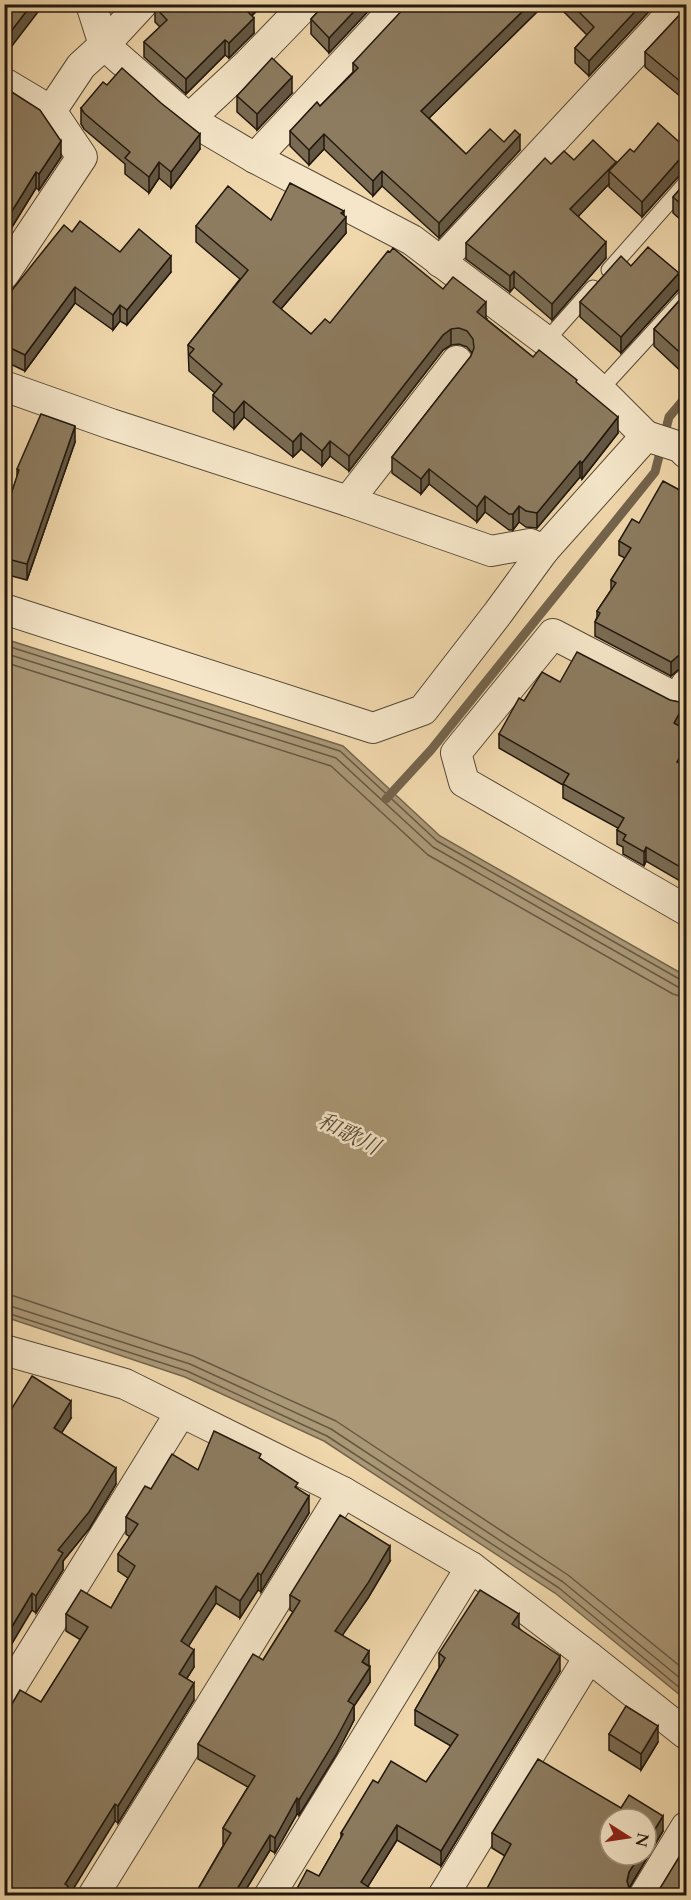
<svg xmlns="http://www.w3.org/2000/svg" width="691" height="1900" font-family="Cardo,'Noto Serif JP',serif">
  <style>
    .water { fill: #aa9776; stroke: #74644c; stroke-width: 1.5 }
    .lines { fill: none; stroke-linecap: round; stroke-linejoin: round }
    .shore { stroke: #665842; stroke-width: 1.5 }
    .stream { stroke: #74644c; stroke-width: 9 }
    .service-casing { stroke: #564836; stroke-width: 17 }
    .minor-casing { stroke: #564836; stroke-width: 32 }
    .service { stroke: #f5e6c9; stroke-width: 15 }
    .minor { stroke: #f5e6c9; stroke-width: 30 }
    .wall { fill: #796b53; stroke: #22180e; stroke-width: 1.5 }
    .shaded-wall { fill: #635743; stroke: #22180e; stroke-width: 1.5 }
    .building { fill: #8d7c60; stroke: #22180e; stroke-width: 1.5 }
    .labels { text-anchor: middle; stroke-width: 5; stroke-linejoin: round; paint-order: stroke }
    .water-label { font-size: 22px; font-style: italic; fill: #584b38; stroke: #f5e6c9 }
  </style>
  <rect width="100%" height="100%" fill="#f0d8ac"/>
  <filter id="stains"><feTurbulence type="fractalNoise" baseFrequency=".00333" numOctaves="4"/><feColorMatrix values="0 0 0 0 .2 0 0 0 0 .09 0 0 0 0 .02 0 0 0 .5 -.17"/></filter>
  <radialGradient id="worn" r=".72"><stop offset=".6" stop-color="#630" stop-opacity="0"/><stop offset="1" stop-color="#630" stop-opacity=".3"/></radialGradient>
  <path class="water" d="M 5,639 L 343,746 L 440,836 L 686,976 L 686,1700 L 555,1593 L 324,1441 L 185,1377 L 5,1317 Z"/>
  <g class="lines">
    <g class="shore">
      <path d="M 4,645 L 340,751 L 437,841 L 681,980 L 686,981"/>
      <path d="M 4,653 L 336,758 L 433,847 L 678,987 L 686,989"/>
      <path d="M 4,662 L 331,766 L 428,855 L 673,994 L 686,998"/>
      <path d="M 4,1295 L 14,1296 L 193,1356 L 336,1421 L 568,1575 L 686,1671"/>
      <path d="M 4,1304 L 190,1364 L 331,1429 L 563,1582 L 686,1683"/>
      <path d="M 4,1312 L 187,1371 L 327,1436 L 559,1588 L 686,1693"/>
    </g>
    <path class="stream" d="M 386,799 L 431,750 L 655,472 L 669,417 L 686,397"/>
    <defs>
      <g id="service">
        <path d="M 609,270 L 686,183"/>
        <path d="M 546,341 L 593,288"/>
        <path d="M 600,390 L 686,296"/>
      </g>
      <g id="minor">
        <path d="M 91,4 L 104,45 L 189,119 L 255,158 L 412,240 L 546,341 L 600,390 L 646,436"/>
        <path d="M 4,83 L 51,111"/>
        <path d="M 189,119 L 248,64 L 306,4"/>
        <path d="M 255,158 L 399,4"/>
        <path d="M 440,262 L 680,4"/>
        <path d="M 4,274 L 82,157 L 51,111 L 81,66 L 104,45 L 142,4"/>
        <path d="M 4,386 L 111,424 L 348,501 L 491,551 L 530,544 L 544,550"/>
        <path d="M 348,501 L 457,361"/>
        <path d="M 4,609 L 373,728 L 423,710 L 498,613 L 544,550 L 646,436 L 680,447 L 686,453"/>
        <path d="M 686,685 L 678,699 L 553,634 L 456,753 L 464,782 L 686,910"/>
        <path d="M 4,1350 L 125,1384 L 343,1492 L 471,1567 L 589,1657 L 686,1734"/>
        <path d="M 4,1698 L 181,1412"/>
        <path d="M 93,1896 L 343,1492"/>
        <path d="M 269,1896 L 471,1567"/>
        <path d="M 443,1896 L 589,1657"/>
        <path d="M 644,1896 L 686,1827"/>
      </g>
    </defs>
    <use href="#service" class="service-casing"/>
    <use href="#minor" class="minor-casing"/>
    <use href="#service" class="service"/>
    <use href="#minor" class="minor"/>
  </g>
  <g class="wall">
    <path d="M 156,4 L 263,4 L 252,16 L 254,33 L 229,58 L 225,55 L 186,94 L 144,57 L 144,42 L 160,27 L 155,22 L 155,7 Z"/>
    <path d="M 325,4 L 375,4 L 329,53 L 311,34 L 311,19 Z"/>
    <path d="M 545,4 L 429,118 L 466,154 L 504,142 L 520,150 L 439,238 L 382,186 L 373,196 L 324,149 L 309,165 L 290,146 L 290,131 L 320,106 L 353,72 L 353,63 Z"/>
    <path d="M 556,4 L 656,4 L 589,76 L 575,63 L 575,48 L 587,35 Z"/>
    <path d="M 687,7 L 687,102 L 645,67 L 645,52 Z"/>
    <path d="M 4,87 L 61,157 L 39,190 L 36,188 L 4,240 Z"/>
    <path d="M 292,93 L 257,130 L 237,112 L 237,96 Z"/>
    <path d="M 81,108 L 200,149 L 171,188 L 159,178 L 149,193 L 125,174 L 125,164 L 84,129 L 81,124 Z"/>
    <path d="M 634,152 L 679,176 L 642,217 L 609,187 L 609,184 L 578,216 L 606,258 L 552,320 L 514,287 L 510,292 L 466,259 L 466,243 L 551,164 L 574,160 L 616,164 Z"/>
    <path d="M 687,181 L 687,225 L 673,213 L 673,197 Z"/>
    <path d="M 344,216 L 346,233 L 281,309 L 311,334 L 330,323 L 443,289 L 486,318 L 485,318 L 533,357 L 577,384 L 618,433 L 582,479 L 580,477 L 537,528 L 526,527 L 519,522 L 513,530 L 509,530 L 485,512 L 477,522 L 429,484 L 421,494 L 392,473 L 392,457 L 471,356 L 472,353 L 467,347 L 459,344 L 451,345 L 443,350 L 349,471 L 330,456 L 322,466 L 301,449 L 293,457 L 244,417 L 234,429 L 213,411 L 213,395 L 215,393 L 189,371 L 188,345 L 240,279 L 196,242 L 196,226 Z"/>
    <path d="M 72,232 L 120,252 L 171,272 L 127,325 L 120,321 L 113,330 L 75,303 L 25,371 L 4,361 L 4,300 Z"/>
    <path d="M 631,266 L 679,289 L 621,353 L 580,317 L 580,302 Z"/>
    <path d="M 687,292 L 686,376 L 654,346 L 654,329 Z"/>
    <path d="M 75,442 L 27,580 L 4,574 L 4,516 L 17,477 L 17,469 Z"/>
    <path d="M 687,494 L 687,668 L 678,670 L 671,676 L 595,636 L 595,622 L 597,617 L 597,611 L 611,590 L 611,580 L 625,558 L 619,555 L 619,541 L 639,523 Z"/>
    <path d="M 560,682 L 679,702 L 687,700 L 687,715 L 680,726 L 687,741 L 687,759 L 683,765 L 687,767 L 687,885 L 646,861 L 644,866 L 623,854 L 623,847 L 617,844 L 617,830 L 618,828 L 563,798 L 563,785 L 499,748 L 499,734 L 524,701 Z"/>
    <path d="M 71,1418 L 61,1433 L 116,1484 L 89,1529 L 63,1561 L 63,1570 L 36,1613 L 32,1610 L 4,1421 Z"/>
    <path d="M 261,1459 L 298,1489 L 309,1513 L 261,1592 L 258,1590 L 240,1618 L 216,1603 L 188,1646 L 194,1667 L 187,1678 L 194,1700 L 118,1823 L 115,1821 L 9,1709 L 41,1702 L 81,1640 L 66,1631 L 66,1614 L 111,1608 L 128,1578 L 118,1571 L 118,1554 L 130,1537 L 126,1534 L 126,1517 L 151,1489 L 198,1470 Z"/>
    <path d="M 390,1561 L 368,1598 L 342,1635 L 369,1666 L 370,1682 L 354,1706 L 354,1720 L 336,1755 L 299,1815 L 297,1814 L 275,1853 L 270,1850 L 242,1896 L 194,1896 L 224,1844 L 223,1844 L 223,1828 L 248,1787 L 198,1759 L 198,1744 L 263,1660 L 293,1612 L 290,1610 L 290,1595 Z"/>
    <path d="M 519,1628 L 560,1671 L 441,1866 L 397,1840 L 368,1886 L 319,1876 L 341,1838 L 341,1833 L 378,1783 L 426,1782 L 451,1746 L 415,1725 L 415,1710 L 439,1668 L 439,1653 Z"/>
    <path d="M 609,1734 L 658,1742 L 641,1770 L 609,1750 Z"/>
    <path d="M 621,1808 L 663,1831 L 629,1889 L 505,1856 L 492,1848 L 492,1833 Z"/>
  </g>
  <g class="shaded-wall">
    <path d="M 32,4 L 41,4 L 41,8 L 5,55 L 5,39 Z"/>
    <path d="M 248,4 L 263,4 L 244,23 L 244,8 Z"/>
    <path d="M 361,4 L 375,4 L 329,53 L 329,38 Z"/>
    <path d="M 530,4 L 545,4 L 421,126 L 421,111 Z"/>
    <path d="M 642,4 L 656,4 L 589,76 L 589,61 Z"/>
    <path d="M 254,18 L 254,33 L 229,58 L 229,43 Z"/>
    <path d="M 225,40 L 225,55 L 186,94 L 186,79 Z"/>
    <path d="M 292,77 L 292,93 L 257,130 L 257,114 Z"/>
    <path d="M 200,134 L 200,149 L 171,188 L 171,172 Z"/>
    <path d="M 324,134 L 324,149 L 309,165 L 309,150 Z"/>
    <path d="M 520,135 L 520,150 L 439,238 L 439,223 Z"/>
    <path d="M 61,141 L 61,157 L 39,190 L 39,174 Z"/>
    <path d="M 687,158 L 687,174 L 679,176 L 642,217 L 642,202 L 679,160 Z"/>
    <path d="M 159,162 L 159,178 L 149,193 L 149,177 Z"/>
    <path d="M 616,162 L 616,177 L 609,171 L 609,184 L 570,225 L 570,209 Z"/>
    <path d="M 382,171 L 382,186 L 373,196 L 373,181 Z"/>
    <path d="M 36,172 L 36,188 L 4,240 L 4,224 Z"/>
    <path d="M 344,211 L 344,219 L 346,217 L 346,233 L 273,318 L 273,302 Z"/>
    <path d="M 606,242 L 606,258 L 552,320 L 552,304 Z"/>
    <path d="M 171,256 L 171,272 L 127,325 L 127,310 Z"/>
    <path d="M 514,271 L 514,287 L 510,292 L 510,276 Z"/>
    <path d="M 679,273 L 679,289 L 621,353 L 621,337 Z"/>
    <path d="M 75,287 L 75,303 L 25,371 L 25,355 Z"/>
    <path d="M 486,302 L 486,318 L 477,327 L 477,312 Z"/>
    <path d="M 120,305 L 120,321 L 113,330 L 113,315 Z"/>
    <path d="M 451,329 L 451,345 L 443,350 L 349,471 L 349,456 L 443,335 Z"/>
    <path d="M 9,395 L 9,411 L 4,423 L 4,408 Z"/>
    <path d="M 244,401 L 244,417 L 234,429 L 234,413 Z"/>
    <path d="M 618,417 L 618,433 L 582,479 L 582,463 Z"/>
    <path d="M 75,426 L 75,442 L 27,580 L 27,564 Z"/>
    <path d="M 301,433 L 301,449 L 293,457 L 293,442 Z"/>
    <path d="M 330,441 L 330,456 L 322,466 L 322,451 Z"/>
    <path d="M 580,461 L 580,477 L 537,528 L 537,513 Z"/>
    <path d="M 429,469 L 429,484 L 421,494 L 421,479 Z"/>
    <path d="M 485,496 L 485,512 L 477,522 L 477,507 Z"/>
    <path d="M 687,497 L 687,511 L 681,506 Z"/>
    <path d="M 519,506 L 519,522 L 513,530 L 513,514 Z"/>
    <path d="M 685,654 L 685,668 L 678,670 L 671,676 L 671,662 L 678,656 Z"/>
    <path d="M 687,700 L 687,715 L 674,737 L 674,723 Z"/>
    <path d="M 686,730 L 686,744 L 681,738 Z"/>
    <path d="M 687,745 L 687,759 L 677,776 L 677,762 Z"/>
    <path d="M 646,847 L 646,861 L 644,866 L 644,852 Z"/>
    <path d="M 71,1401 L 71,1418 L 54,1445 L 54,1428 Z"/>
    <path d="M 116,1468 L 116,1484 L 89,1529 L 63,1561 L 63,1570 L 36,1613 L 36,1596 L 58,1550 Z"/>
    <path d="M 309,1496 L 309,1513 L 261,1592 L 261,1575 Z"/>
    <path d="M 390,1546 L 390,1561 L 368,1598 L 335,1646 L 335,1631 Z"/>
    <path d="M 258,1573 L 258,1590 L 240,1618 L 240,1601 Z"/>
    <path d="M 216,1586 L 216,1603 L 181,1658 L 181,1641 Z"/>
    <path d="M 32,1593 L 32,1610 L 4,1657 L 4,1640 Z"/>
    <path d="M 519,1614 L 519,1629 L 512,1624 Z"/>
    <path d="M 194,1650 L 194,1667 L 179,1691 L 179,1674 Z"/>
    <path d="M 369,1651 L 369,1666 L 362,1662 Z"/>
    <path d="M 560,1656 L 560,1671 L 441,1866 L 441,1851 Z"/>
    <path d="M 370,1667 L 370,1682 L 354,1706 L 354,1720 L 336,1755 L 299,1815 L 299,1800 L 348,1701 Z"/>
    <path d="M 194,1683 L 194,1700 L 118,1823 L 118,1806 Z"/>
    <path d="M 658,1726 L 658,1742 L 641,1770 L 641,1754 Z"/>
    <path d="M 297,1798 L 297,1814 L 275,1853 L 275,1838 Z"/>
    <path d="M 115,1804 L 115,1821 L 69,1896 L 63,1896 L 65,1884 Z"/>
    <path d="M 663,1816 L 663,1831 L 629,1888 L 627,1896 L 627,1881 L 629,1872 L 640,1855 L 646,1855 L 646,1844 Z"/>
    <path d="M 397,1825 L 397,1840 L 362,1896 L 361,1882 Z"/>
    <path d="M 270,1835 L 270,1850 L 242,1896 L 234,1896 L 234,1894 Z"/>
  </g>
  <g class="building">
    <path d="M 4,4 L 32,4 L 5,39 L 4,38 Z"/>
    <path d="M 158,4 L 248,4 L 244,8 L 254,18 L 229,43 L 225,40 L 186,79 L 144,42 L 167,20 L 155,7 Z"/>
    <path d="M 325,4 L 361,4 L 329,38 L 311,19 Z"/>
    <path d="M 408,4 L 530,4 L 421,111 L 466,154 L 490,129 L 504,142 L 515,130 L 520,135 L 439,223 L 382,171 L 373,181 L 324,134 L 309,150 L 290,131 L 317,102 L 320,106 L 358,68 L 353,63 Z"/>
    <path d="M 571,4 L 642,4 L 589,61 L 575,48 L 594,27 Z"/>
    <path d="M 687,7 L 687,87 L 645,52 Z"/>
    <path d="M 272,58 L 292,77 L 257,114 L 237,96 Z"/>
    <path d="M 122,68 L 161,103 L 200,134 L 171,172 L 159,162 L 149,177 L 125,158 L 130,152 L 84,113 L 81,108 L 103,82 L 107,85 Z"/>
    <path d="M 4,87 L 40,110 L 61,141 L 39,174 L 36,172 L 4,224 Z"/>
    <path d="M 658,123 L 687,149 L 687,158 L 679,160 L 642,202 L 609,171 L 630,149 L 634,152 Z"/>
    <path d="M 593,140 L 616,162 L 570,209 L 606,242 L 552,304 L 514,271 L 510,276 L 466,243 L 545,158 L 551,164 L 564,151 L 574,160 Z"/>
    <path d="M 687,181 L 687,209 L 673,197 Z"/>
    <path d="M 290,183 L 344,211 L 341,213 L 346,217 L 273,302 L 311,334 L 325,319 L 330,323 L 388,251 L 390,252 L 393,248 L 443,289 L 453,277 L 486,302 L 477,312 L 533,357 L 539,350 L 577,380 L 576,382 L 618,417 L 582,463 L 580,461 L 537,513 L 526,511 L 519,506 L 513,514 L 509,514 L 485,496 L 477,507 L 429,469 L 421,479 L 392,457 L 471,356 L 474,348 L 473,339 L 467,331 L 459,328 L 451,329 L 443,335 L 349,456 L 330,441 L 322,451 L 301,433 L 293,442 L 244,401 L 234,413 L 213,395 L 222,384 L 189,355 L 194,349 L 188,345 L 248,270 L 196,226 L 228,186 L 271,220 Z"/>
    <path d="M 80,221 L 120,252 L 139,229 L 171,256 L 127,310 L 120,305 L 113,315 L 75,287 L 25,355 L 4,345 L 4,300 L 64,225 L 72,232 Z"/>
    <path d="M 648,247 L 679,273 L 621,337 L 580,302 L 621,256 L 631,266 Z"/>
    <path d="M 687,292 L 687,358 L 686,358 L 654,329 Z"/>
    <path d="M 4,393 L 9,395 L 4,408 Z"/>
    <path d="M 41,414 L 75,426 L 27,564 L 4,558 L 4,516 L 19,470 L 17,469 Z"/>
    <path d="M 663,481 L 687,494 L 687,497 L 681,506 L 687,509 L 687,654 L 678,656 L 671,662 L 595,622 L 600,613 L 597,611 L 616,583 L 611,580 L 631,548 L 619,541 L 632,519 L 639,523 Z"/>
    <path d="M 577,652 L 670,700 L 679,702 L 687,700 L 674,723 L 686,730 L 681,738 L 687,741 L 687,745 L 677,762 L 687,767 L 687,871 L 646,847 L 644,852 L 623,840 L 626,835 L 617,830 L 624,818 L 563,784 L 569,774 L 499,734 L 519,698 L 524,701 L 542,672 L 560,682 Z"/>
    <path d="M 32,1376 L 71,1401 L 54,1428 L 116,1468 L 89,1512 L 58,1550 L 63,1553 L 36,1596 L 32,1593 L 4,1640 L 4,1421 Z"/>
    <path d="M 214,1431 L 261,1454 L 259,1458 L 298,1483 L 295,1487 L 309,1496 L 261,1575 L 258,1573 L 240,1601 L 216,1586 L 181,1641 L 194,1650 L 179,1674 L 194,1683 L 118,1806 L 115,1804 L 65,1884 L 68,1886 L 63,1896 L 4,1896 L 4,1705 L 9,1709 L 20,1690 L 41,1702 L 88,1627 L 66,1614 L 81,1590 L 111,1608 L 135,1566 L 118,1554 L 138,1524 L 126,1517 L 145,1486 L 151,1489 L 172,1454 L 198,1470 Z"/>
    <path d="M 340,1515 L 390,1546 L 368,1583 L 335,1631 L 369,1651 L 362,1662 L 370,1667 L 348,1701 L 354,1705 L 336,1739 L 299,1800 L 297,1798 L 275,1838 L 270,1835 L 234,1894 L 236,1896 L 194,1896 L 231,1833 L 223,1828 L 255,1776 L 198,1744 L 253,1654 L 263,1660 L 300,1601 L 290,1595 Z"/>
    <path d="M 480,1590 L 519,1614 L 512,1624 L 560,1656 L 441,1851 L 397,1825 L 361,1882 L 382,1896 L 293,1896 L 307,1870 L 319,1876 L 343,1834 L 341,1833 L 373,1780 L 378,1783 L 391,1761 L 426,1782 L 458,1735 L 415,1710 L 445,1658 L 439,1653 Z"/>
    <path d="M 626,1706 L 658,1726 L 641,1754 L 609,1734 Z"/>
    <path d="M 538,1759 L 621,1808 L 629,1795 L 663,1816 L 646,1844 L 646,1819 L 610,1819 L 610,1855 L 640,1855 L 629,1872 L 627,1881 L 629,1888 L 635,1896 L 483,1896 L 511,1844 L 492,1833 Z"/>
    <path d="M 687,1844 L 687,1896 L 652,1896 L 659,1890 Z"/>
  </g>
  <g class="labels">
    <g class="water-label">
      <text transform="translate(349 1133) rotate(27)" y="8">和歌川</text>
    </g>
  </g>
  <rect width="691" height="1900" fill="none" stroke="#f0d8ac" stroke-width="24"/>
  <rect x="6" y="6" width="679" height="1888" fill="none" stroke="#22180e" stroke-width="3"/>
  <rect x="12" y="12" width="667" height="1876" fill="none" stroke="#22180e" stroke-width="1.5"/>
  <g transform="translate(628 1837) rotate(102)"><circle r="28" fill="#f5e6c9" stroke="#a1947e" stroke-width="1.5"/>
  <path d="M0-4.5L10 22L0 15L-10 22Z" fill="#8f2418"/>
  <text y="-9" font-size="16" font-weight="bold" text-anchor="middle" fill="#22180e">N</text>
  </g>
  <rect width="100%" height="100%" filter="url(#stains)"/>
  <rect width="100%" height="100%" fill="url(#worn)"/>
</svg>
